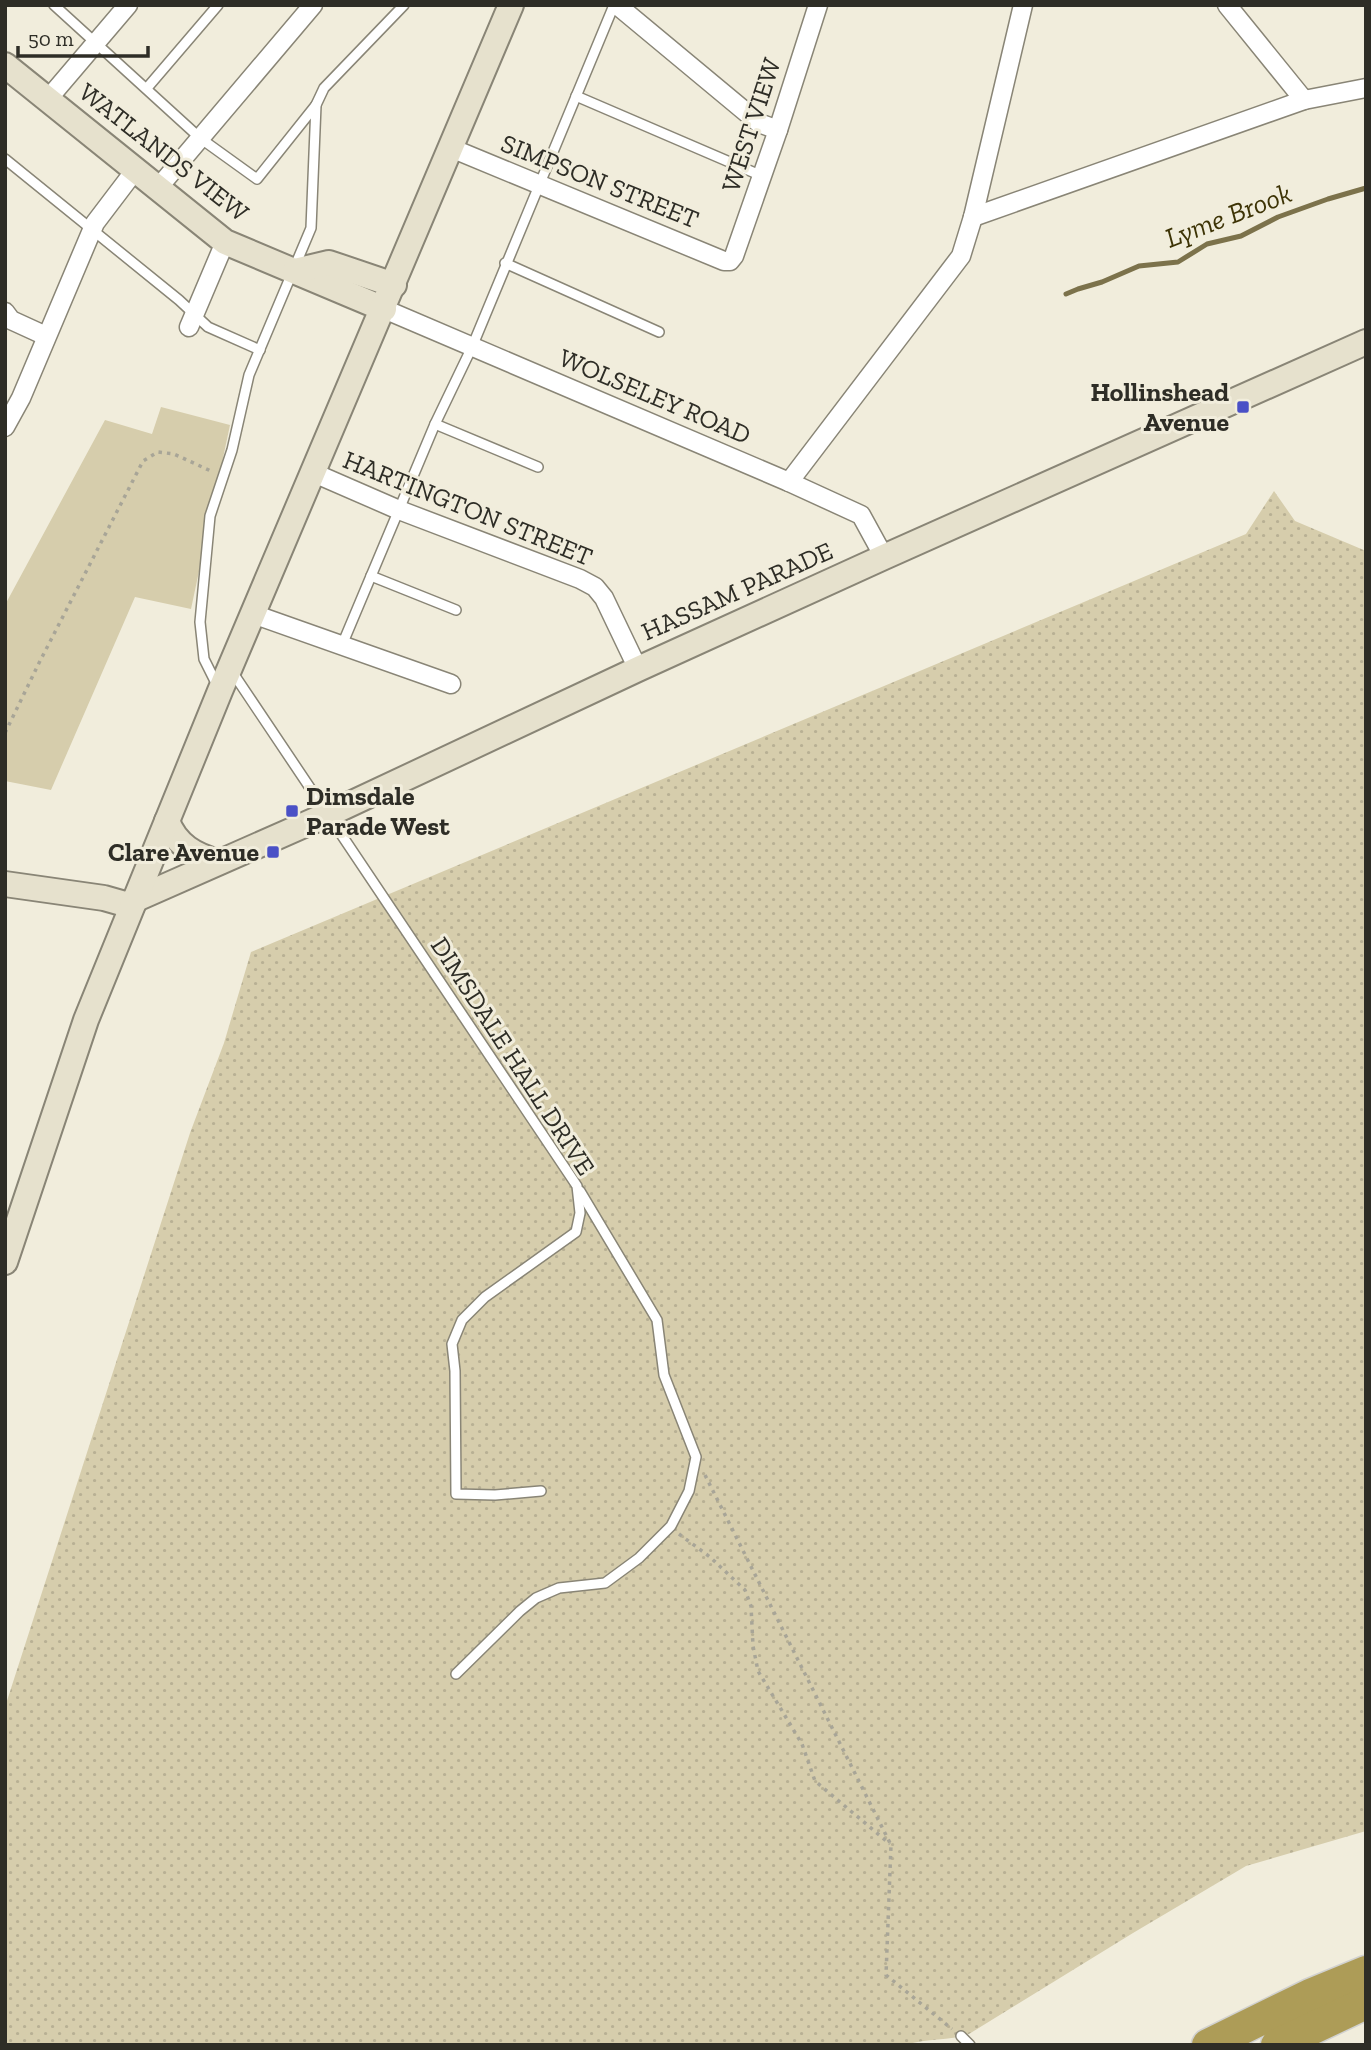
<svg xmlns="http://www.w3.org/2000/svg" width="1371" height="2050" font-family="'Zilla Slab',serif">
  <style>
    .grass { fill: url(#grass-dots) }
    .garden { fill: #d6cdac }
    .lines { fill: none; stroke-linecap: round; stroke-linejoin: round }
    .stream { stroke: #7c724b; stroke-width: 5 }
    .lane-casing { stroke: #898576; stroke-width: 12 }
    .street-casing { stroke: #898576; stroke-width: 21 }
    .secondary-casing { stroke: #898576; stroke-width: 28 }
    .highway-casing { stroke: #d1d1cf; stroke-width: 35 }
    .path { stroke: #a8a597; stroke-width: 3.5; stroke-dasharray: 3.5 5; stroke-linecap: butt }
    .lane { stroke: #fff; stroke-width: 9 }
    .street { stroke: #fff; stroke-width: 18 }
    .secondary { stroke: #e6e1cd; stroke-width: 24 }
    .highway { stroke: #ad9c57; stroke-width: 32 }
    .poi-dot { fill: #4a50c6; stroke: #f1eddc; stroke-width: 2.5 }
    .labels { text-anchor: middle; stroke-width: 6; stroke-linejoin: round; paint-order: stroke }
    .street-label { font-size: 26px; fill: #2e2d26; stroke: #f1eddc }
    .poi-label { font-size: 26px; font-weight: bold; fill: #2e2d26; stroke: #f1eddc; text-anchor: end }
    .water-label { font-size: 28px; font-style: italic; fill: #3d3305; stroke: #f1eddc }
  </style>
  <defs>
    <pattern id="grass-dots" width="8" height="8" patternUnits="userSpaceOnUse" patternTransform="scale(1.75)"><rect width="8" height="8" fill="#d6cdac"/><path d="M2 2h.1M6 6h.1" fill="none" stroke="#b8b094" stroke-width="1.8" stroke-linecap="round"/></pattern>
  </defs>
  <rect width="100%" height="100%" fill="#f1eddc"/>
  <path class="grass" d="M 1274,491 L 1295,521 L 1366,551 L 1366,1831 L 1246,1866 L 1133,1933 L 969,2034 C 949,2041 927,2038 906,2045 L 5,2045 L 5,1707 L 190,1133 L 224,1043 L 251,952 L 1246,534 Z"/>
  <path class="garden" d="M 161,407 L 230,425 L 191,609 L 135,597 L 51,790 L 5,781 L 5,605 L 105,420 L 152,434 Z"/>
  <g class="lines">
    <path class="stream" d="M 1066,294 L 1078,289 L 1102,282 L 1139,266 L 1178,262 L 1207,244 L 1241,236 L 1278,217 L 1328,199 L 1366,188"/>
    <defs>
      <g id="lane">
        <path d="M 54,5 L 200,138 L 257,179 L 316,105"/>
        <path d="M 147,88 L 218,5"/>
        <path d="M 576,96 L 762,176"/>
        <path d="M 5,159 L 179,300 L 208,327 L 260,350"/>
        <path d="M 505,263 L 659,332"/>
        <path d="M 435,424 L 538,467"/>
        <path d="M 371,576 L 456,610"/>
        <path d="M 342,645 L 435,424 L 472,347 L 614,5"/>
        <path d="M 233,673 L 577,1186 L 580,1213 L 576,1232 L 485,1297 L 462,1320 L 452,1344 L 455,1371 L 456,1494 L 495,1495 L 541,1491"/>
        <path d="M 218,687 L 204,659 L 200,622 L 210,516 L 232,450 L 249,375 L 311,228 L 316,105 L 324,88 L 404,5"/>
        <path d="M 456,1674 L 520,1611 L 536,1598 L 559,1588 L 605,1583 L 639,1558 L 671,1526 L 689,1491 L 696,1457 L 664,1375 L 657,1320 L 580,1191"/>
        <path d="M 961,2036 L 970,2045"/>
      </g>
      <g id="street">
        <path d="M 617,5 L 759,123 L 778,130"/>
        <path d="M 1227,5 L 1304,100"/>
        <path d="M 48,99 L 128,5"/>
        <path d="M 451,148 L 724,261 L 730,261 L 734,256 L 778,130 L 818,5"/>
        <path d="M 158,188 L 313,5"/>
        <path d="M 973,217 L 1304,100 L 1366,88"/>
        <path d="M 384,309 L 789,482 L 861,515 L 884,557"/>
        <path d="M 5,312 L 11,320 L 46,336"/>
        <path d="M 189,327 L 225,242"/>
        <path d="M 5,427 L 21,398 L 95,223 L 136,169"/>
        <path d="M 314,473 L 399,510 L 580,579 L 595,587 L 604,598 L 638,669"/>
        <path d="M 789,482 L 961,256 L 973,217 L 1023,5"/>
        <path d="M 253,614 L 451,684"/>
      </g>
      <g id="secondary">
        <path d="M 5,65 L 225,242 L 384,309"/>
        <path d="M 295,271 L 329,263 L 394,285"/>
        <path d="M 167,821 C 176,845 195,856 219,862"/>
        <path d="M 5,884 L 104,898 L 132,906"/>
        <path d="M 134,900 L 329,814 L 638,669 L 884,557 L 1366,342"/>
        <path d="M 5,1262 L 86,1020 L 220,691 L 511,5"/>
      </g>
      <g id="highway">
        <path d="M 1208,2045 L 1310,1995 L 1366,1972"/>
        <path d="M 1277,2045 L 1366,2003"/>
      </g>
    </defs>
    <use href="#lane" class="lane-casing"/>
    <use href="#street" class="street-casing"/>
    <use href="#secondary" class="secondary-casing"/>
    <use href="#highway" class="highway-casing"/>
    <g class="path">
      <path d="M 5,733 L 39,663 L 143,461 L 158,452 L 174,454 L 213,472"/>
      <path d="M 705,1475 L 891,1845 L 886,1975 L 952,2029"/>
      <path d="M 679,1534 L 710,1557 L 745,1590 L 751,1606 L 753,1646 L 758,1671 L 802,1744 L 815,1781 L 890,1844"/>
    </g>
    <use href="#lane" class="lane"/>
    <use href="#street" class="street"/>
    <use href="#secondary" class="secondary"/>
    <use href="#highway" class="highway"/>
  </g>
  <g class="poi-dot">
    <rect x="1236" y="400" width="14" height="14" rx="3.5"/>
    <rect x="285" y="804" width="14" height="14" rx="3.5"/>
    <rect x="266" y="845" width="14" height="14" rx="3.5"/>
  </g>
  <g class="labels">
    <g class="street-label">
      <text transform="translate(751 125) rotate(-72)" y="9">WEST VIEW</text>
      <text transform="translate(164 152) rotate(38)" y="9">WATLANDS VIEW</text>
      <text transform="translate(600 181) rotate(22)" y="9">SIMPSON STREET</text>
      <text transform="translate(655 396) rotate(23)" y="9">WOLSELEY ROAD</text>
      <text transform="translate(468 508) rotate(22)" y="9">HARTINGTON STREET</text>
      <text transform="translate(737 591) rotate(-24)" y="9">HASSAM PARADE</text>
      <text transform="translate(513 1056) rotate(57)" y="9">DIMSDALE HALL DRIVE</text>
    </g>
    <g class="poi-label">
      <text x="1229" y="401">Hollinshead<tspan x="1229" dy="30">Avenue</tspan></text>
      <text x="306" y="805" text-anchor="start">Dimsdale<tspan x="306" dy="30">Parade West</tspan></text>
      <text x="259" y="861">Clare Avenue</text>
    </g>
    <g class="water-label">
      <text transform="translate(1228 215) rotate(-21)" y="10">Lyme Brook</text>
    </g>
  </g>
  <rect width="1371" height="2050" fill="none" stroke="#2e2d26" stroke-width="14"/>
  <path d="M18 46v10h130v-10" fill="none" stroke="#2e2d26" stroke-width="3.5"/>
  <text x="28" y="46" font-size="21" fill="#2e2d26" stroke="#f1eddc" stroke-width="5" paint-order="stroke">50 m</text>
</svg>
